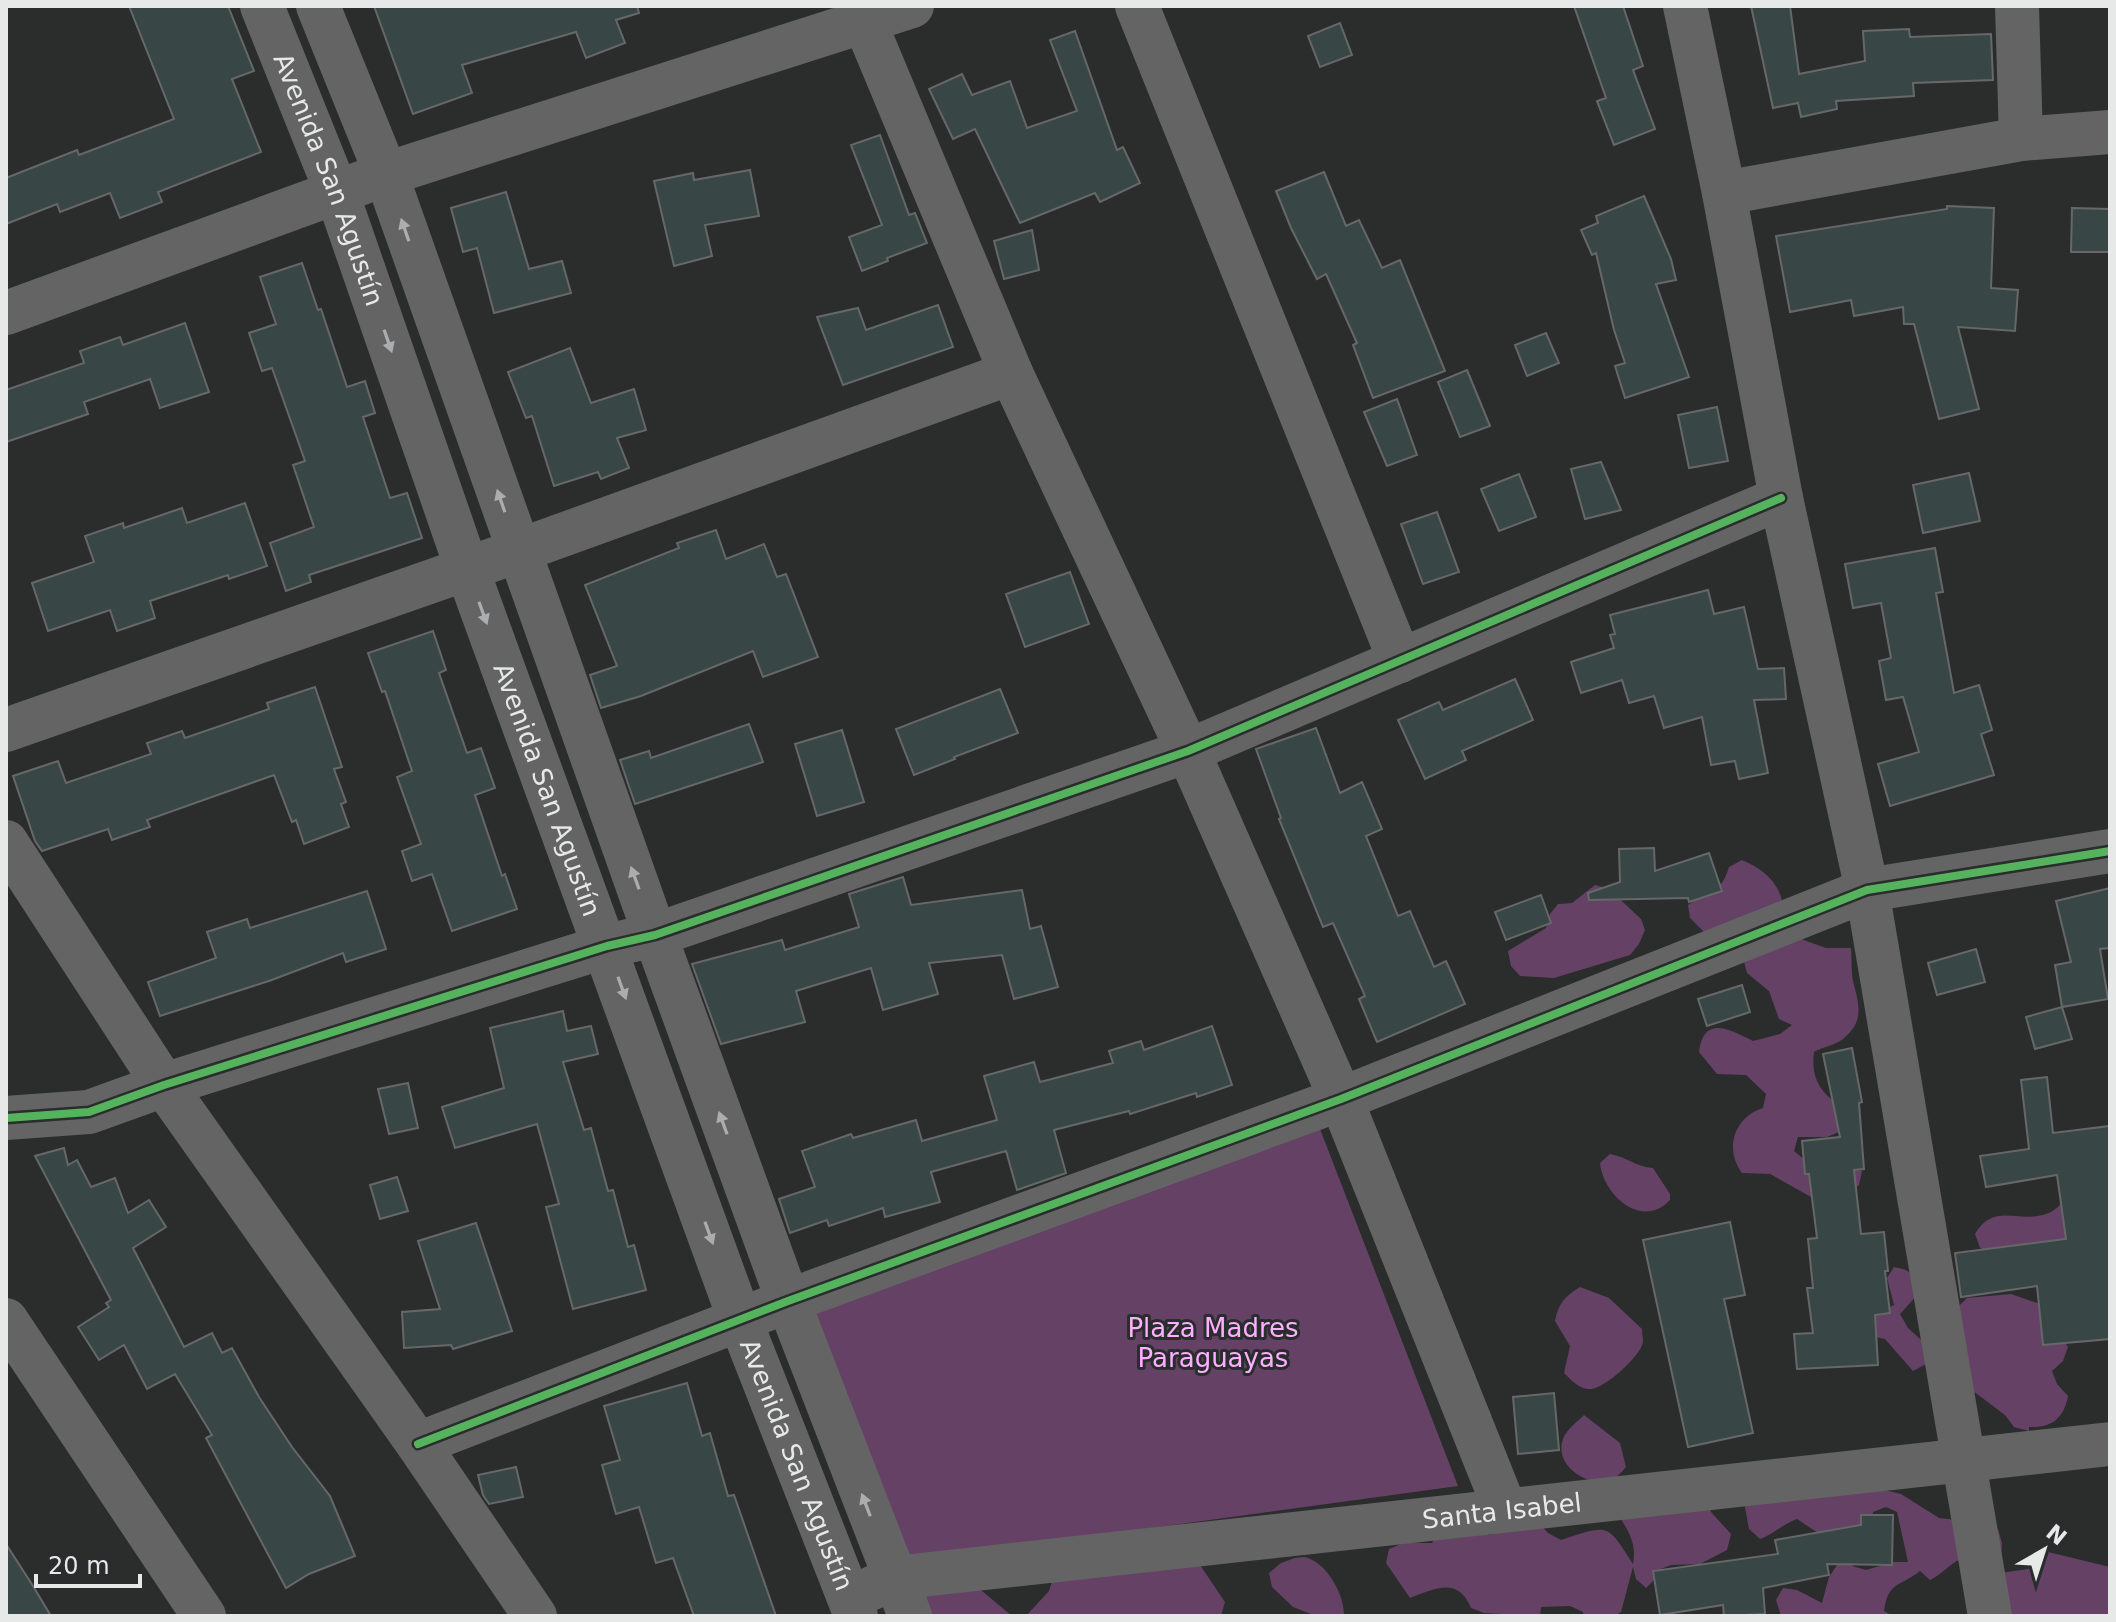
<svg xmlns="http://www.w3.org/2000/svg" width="2116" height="1622" viewBox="0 0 2116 1622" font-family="'DejaVu Sans',sans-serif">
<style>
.green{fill:#654166;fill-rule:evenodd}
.building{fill:#394646;stroke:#666868;stroke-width:2}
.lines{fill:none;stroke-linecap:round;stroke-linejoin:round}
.minor{stroke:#656465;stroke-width:44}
.cycleway-casing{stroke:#2a2d2d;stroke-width:13}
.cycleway{stroke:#56b35d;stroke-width:8}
.oneway{fill:#acadae}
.labels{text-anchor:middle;stroke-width:6;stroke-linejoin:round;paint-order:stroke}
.street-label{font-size:26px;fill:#e7e9e9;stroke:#2a2d2d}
.park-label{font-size:26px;fill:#feafff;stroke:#2a2d2d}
</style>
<rect width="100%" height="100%" fill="#2b2c2c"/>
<!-- green -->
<g class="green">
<path d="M1742 860C1762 869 1776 879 1782 900L1725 939H1711L1690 918 1688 905C1709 889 1720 896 1729 867Z"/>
<polygon points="1595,885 1609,889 1641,919 1645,930 1639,944 1630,955 1554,978 1520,976 1511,966 1508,951 1546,928 1550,914 1558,904 1572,903"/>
<path d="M1798 938 1826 948H1851C1852 959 1851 971 1853 981 1859 1005 1865 1021 1843 1039 1836 1045 1822 1047 1814 1052 1810 1084 1825 1096 1849 1112L1853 1126 1827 1137H1798L1794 1151 1805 1160 1862 1171 1859 1185 1847 1194 1820 1202 1770 1174 1742 1173C1724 1149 1734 1117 1763 1108L1766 1094 1746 1075 1717 1074 1699 1052C1704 1014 1730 1030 1753 1041L1780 1034 1792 1025 1779 1019 1769 991 1747 973 1743 958Z"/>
<polygon points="1315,1116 1458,1486 903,1562 795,1317"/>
<path d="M1610 1154C1627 1157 1636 1167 1653 1168L1670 1194V1200C1642 1230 1603 1195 1600 1163Z"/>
<path d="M2073 1191 2075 1246 2030 1271 1980 1248 1975 1234C1995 1201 2018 1225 2049 1213 2058 1209 2066 1198 2073 1191Z"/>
<path d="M1894 1267C1912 1270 1915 1275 1919 1293L1900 1314 1908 1328 1930 1348 1926 1364 1913 1371 1885 1339 1857 1333 1856 1300 1882 1311 1894 1305 1887 1278Z"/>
<path d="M1580 1287 1609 1298 1642 1329C1642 1333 1643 1338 1643 1342 1641 1356 1605 1388 1591 1389 1580 1390 1571 1380 1564 1373L1570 1346 1555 1321C1558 1304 1565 1296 1580 1287Z"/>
<path d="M2011 1294 2040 1304 2068 1347 2063 1361 2052 1371 2057 1384 2068 1396C2064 1418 2052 1428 2029 1427V1431L2014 1427 2005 1415 1973 1391 1958 1307 1967 1298Z"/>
<path d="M1584 1415 1620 1443 1626 1467C1620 1474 1615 1480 1605 1481 1583 1485 1554 1463 1563 1439 1566 1430 1577 1422 1584 1415Z"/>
<path d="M1815 1473 1901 1494 1939 1518 1983 1523 1998 1529 2002 1543 2000 1573 2028 1569 2035 1557 2048 1552 2110 1567V1616H1983L1965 1557C1951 1562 1944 1573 1930 1580L1920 1571C1900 1587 1888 1581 1884 1611L1893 1616H1781L1776 1600 1783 1588 1797 1590 1822 1603 1829 1577 1837 1565 1821 1535 1797 1519C1783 1524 1774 1534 1760 1539L1749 1529 1744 1502ZM1886 1507 1897 1512 1908 1562H1893L1866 1570 1852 1566 1868 1542 1873 1512Z"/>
<path d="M1707 1497 1711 1512 1731 1534 1727 1550 1700 1564 1671 1565 1658 1570 1656 1578 1646 1588 1636 1579 1633 1567 1621 1612 1614 1616H1584L1583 1612 1570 1606 1541 1607 1540 1616 1484 1613 1471 1608C1458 1576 1435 1589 1410 1598L1386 1563 1389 1549 1403 1543H1432L1444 1518 1468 1515 1489 1535 1503 1531 1528 1511 1548 1533 1561 1540C1609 1524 1607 1523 1633 1564 1637 1543 1628 1530 1617 1513Z"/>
<polygon points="1062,1549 1200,1565 1225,1602 1221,1616 1026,1616 1049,1591"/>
<path d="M1295 1558C1299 1558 1304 1556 1308 1558 1328 1565 1345 1596 1344 1616H1316L1293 1607 1272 1587 1269 1573 1281 1563Z"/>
<polygon points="909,1576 970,1581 1012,1616 912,1616"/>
</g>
<!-- building -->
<g class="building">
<polygon points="129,6 228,6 254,71 232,79 261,152 158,192 162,202 120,218 110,193 60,212 57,204 6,224 6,178 77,150 79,155 174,119"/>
<polygon points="374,6 637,6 639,13 616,20 625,43 586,58 576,32 462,65 472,93 413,114"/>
<polygon points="1574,6 1623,6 1643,66 1633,70 1655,129 1614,145 1597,101 1606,98"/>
<polygon points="1751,6 1790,6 1799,74 1865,61 1863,31 1909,29 1910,37 1991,34 1993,80 1913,83 1914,96 1836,101 1837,109 1801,117 1798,103 1773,108"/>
<polygon points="1340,23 1352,55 1320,67 1308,36"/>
<polygon points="1075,31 1117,150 1123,147 1140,183 1100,202 1095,193 1020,223 975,129 953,139 929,89 962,74 972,95 1010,81 1027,128 1077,111 1050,40"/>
<polygon points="880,135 909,215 915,213 927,243 887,258 888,261 862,271 849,237 882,225 851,145"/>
<polygon points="750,170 759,216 705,225 712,256 674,266 654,181 693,173 694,180"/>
<polygon points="1324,172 1346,226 1359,220 1382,268 1400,260 1445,371 1373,398 1353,345 1357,343 1326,274 1317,279 1291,228 1276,191"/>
<polygon points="506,192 529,269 562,261 571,293 494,313 477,248 463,252 451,208"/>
<polygon points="1644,196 1671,259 1676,280 1656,284 1689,377 1625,398 1615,366 1625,363 1614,330 1596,253 1592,255 1581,230 1598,223 1596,216"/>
<polygon points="1947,206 1994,208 1991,288 2018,290 2015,331 1958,327 1979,409 1939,419 1914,324 1904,324 1903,307 1854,316 1851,300 1790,312 1776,236 1947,209"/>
<polygon points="2072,208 2110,209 2110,252 2071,252"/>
<polygon points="1032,230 1039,270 1004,279 994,241"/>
<polygon points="302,263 318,310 321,309 347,387 365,381 375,413 363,417 390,498 407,493 422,538 309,575 311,582 286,591 270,543 314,527 293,465 305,461 272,368 262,371 249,333 276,324 260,277"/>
<polygon points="938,305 953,347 843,385 817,317 858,308 866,330"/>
<polygon points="185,323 209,392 160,408 150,379 84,402 88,414 6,442 6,390 84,363 80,351 120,337 123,345"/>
<polygon points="1546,333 1559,363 1527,376 1515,345"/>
<polygon points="570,348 591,403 634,389 646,430 617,438 629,468 601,479 598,472 554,486 532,416 526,418 508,372"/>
<polygon points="1467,370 1490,426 1460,437 1438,382"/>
<polygon points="1397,399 1417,455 1387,466 1364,412"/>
<polygon points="1717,407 1728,461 1689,468 1678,415"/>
<polygon points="1601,462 1621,510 1585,519 1571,469"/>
<polygon points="1969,473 1980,521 1923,533 1913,485"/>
<polygon points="1519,474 1536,517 1499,531 1481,489"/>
<polygon points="245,503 267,566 229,579 228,575 150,601 155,618 117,631 110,610 48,631 32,583 94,562 85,536 123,523 124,528 182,508 187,523"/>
<polygon points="1437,512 1459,572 1423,584 1401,524"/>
<polygon points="716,530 726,559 764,544 777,577 786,574 818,657 763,677 753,651 641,696 601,708 590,675 617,666 585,585 679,548 677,543"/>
<polygon points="1935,548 1943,592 1936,593 1954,693 1979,685 1992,730 1981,734 1994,775 1890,806 1878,764 1919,752 1903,697 1886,700 1879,661 1891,658 1881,603 1853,608 1845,564"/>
<polygon points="1070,572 1089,624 1025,647 1006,594"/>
<polygon points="1708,590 1714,614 1744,607 1758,669 1784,668 1786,699 1754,700 1768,773 1739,779 1735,761 1711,765 1702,717 1664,728 1654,696 1629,703 1622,680 1581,693 1571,662 1614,648 1610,635 1615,634 1610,615"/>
<polygon points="433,631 446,670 439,673 467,753 481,748 495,788 475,795 502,876 505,874 517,909 452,931 432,874 412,881 402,851 421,844 397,777 412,771 385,691 382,692 368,653"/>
<polygon points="1515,679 1533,720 1462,751 1466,760 1425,779 1398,720 1439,702 1443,710"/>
<polygon points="315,687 342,767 334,769 346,802 341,804 349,827 304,844 296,820 292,822 274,775 147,820 150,827 112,840 108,829 42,851 35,841 13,776 58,761 66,783 151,754 147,743 182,731 185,738 269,709 267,703"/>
<polygon points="1000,689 1018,733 954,757 955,759 914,775 896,729"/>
<polygon points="749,724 763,762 635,804 620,760 649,751 651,758"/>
<polygon points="1316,728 1340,793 1362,782 1382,829 1366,836 1398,916 1410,911 1434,967 1446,961 1465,1004 1377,1042 1359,999 1365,996 1333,923 1323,927 1279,819 1281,818 1256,749"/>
<polygon points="842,730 864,802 817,816 795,744"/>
<polygon points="1654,848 1655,871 1709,853 1722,891 1689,902 1688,898 1589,900 1588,893 1620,882 1619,849"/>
<polygon points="903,877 911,905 1022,890 1030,929 1041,926 1058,987 1014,999 1002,955 929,963 938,994 883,1010 871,968 796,991 805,1022 721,1044 692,964 782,940 785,950 859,927 849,894"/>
<polygon points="2110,888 2110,948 2100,949 2108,999 2062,1007 2055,965 2071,962 2056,901"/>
<polygon points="367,891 386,949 346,962 343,953 269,981 160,1016 148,982 216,958 207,932 247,919 250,928"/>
<polygon points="1541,895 1551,923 1506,940 1495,912"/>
<polygon points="1976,949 1985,982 1937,995 1928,963"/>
<polygon points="1742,985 1750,1012 1707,1026 1698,999"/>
<polygon points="2062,1007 2072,1039 2035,1049 2026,1017"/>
<polygon points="563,1011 567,1031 591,1026 598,1054 563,1062 584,1130 591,1128 608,1191 613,1190 628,1247 634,1245 646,1290 573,1309 546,1207 559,1204 537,1124 455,1148 442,1107 504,1088 490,1028"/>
<polygon points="1212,1026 1232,1085 1197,1097 1196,1093 1130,1114 1129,1111 1054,1130 1066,1173 1017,1190 1006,1151 931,1172 940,1202 885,1217 883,1208 829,1226 827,1220 790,1233 779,1199 815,1187 802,1151 851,1134 853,1138 916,1120 922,1141 997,1120 984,1076 1034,1062 1040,1082 1113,1063 1109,1051 1141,1041 1144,1050"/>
<polygon points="1852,1048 1862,1102 1859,1103 1864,1169 1854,1170 1861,1234 1884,1232 1888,1271 1885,1271 1890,1313 1875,1315 1878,1365 1797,1369 1794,1334 1813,1333 1807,1288 1813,1288 1808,1239 1817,1238 1809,1174 1805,1174 1802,1141 1840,1137 1823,1054"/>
<polygon points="2047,1077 2053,1133 2110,1126 2110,1339 2043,1345 2037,1286 1961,1297 1955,1253 2066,1239 2057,1175 1986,1187 1980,1156 2029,1149 2021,1080"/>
<polygon points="408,1083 418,1128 389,1134 378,1089"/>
<polygon points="64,1148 68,1165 77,1160 91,1187 115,1178 128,1213 149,1200 166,1227 133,1248 184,1347 212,1333 222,1353 232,1348 259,1397 292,1447 330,1496 355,1556 309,1574 286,1588 206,1438 212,1435 175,1374 147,1389 124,1345 99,1360 78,1327 109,1307 106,1303 111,1300 35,1156"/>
<polygon points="397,1177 408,1211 380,1219 370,1185"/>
<polygon points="1730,1222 1745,1295 1724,1299 1753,1433 1688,1447 1643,1240"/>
<polygon points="476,1223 512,1331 453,1349 451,1345 404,1348 402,1312 440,1309 418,1241"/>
<polygon points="687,1383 702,1436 710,1433 728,1496 734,1495 776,1616 694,1616 673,1558 656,1563 639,1507 616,1514 602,1465 620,1460 604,1406"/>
<polygon points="1554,1393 1559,1450 1518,1454 1513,1397"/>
<polygon points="516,1467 523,1497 489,1504 483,1495 478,1475"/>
<polygon points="1861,1515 1893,1515 1892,1565 1827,1564 1829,1575 1763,1588 1765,1614 1724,1616 1723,1605 1660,1615 1653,1571 1778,1554 1775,1540 1861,1525"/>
<polygon points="6,1544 33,1586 51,1616 6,1616"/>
</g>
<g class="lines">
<!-- minor -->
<g class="minor">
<path id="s1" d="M262 6 337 193 467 569 740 1320 856 1616"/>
<polyline points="318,6 386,174 655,935 788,1301 910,1616"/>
<polyline points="858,6 1011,373 1188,751 1341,1099 1505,1509"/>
<polyline points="1137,6 1400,661"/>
<polyline points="1685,6 1724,193 1781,498 1867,890 1990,1616"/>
<polyline points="2017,6 2021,139"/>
<polyline points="1724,193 2021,139 2110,132"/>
<polyline points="6,313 386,174 912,6"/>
<polyline points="6,730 518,551 1011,373"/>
<polyline points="6,842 164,1085 418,1444 535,1616"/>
<polyline points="6,1118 89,1112 164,1085 607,946 655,935 1188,751 1781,498"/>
<polyline points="6,1320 204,1616"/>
<polyline points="418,1444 788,1301 1341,1099 1867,890 2110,851"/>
<path id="s2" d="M870 1589 894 1578 2110 1444"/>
</g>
<!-- cycleway casing -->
<g class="cycleway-casing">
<g id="cycleway">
<polyline points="6,1118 89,1112 164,1085 607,946 655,935 1188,751 1781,498"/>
<polyline points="418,1444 788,1301 1341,1099 1867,890 2110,851"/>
</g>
</g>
<!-- cycleway -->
<use href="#cycleway" class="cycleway"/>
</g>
<!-- one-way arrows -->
<defs><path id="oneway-solid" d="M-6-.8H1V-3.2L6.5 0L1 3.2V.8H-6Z" transform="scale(2)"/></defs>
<g class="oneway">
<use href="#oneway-solid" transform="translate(405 230) rotate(-109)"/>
<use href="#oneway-solid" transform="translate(388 341) rotate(71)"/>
<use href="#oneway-solid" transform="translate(501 501) rotate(-109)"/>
<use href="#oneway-solid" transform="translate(483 613) rotate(70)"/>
<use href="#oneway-solid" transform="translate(635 878) rotate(-110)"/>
<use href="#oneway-solid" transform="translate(622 988) rotate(70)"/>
<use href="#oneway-solid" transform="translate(723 1123) rotate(-110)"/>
<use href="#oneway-solid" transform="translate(709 1233) rotate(70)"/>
<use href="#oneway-solid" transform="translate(866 1505) rotate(-111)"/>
</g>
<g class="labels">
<!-- street labels -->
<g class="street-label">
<text dy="9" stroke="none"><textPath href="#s1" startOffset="186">Avenida San Agustín</textPath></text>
<text dy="9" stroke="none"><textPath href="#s1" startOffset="834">Avenida San Agustín</textPath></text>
<text dy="9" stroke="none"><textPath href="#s1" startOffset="1554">Avenida San Agustín</textPath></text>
<text dy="9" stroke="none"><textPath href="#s2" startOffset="638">Santa Isabel</textPath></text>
</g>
<!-- park labels -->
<g class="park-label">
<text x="1213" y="1337">Plaza Madres<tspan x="1213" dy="30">Paraguayas</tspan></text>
</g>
</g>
<!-- border -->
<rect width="2116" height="1622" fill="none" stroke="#e7e9e9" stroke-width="16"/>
<!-- north arrow -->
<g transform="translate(2044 1550) rotate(39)" stroke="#2a2d2d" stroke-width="6" paint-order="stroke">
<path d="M0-6L14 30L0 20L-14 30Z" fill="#e7e9e9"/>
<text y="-12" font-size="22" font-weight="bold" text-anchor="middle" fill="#e7e9e9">N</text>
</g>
<!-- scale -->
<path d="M36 1574v12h104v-12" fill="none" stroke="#e7e9e9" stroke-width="4"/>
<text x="48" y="1574" font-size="24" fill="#e7e9e9" stroke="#2a2d2d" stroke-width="6" paint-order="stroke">20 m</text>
</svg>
